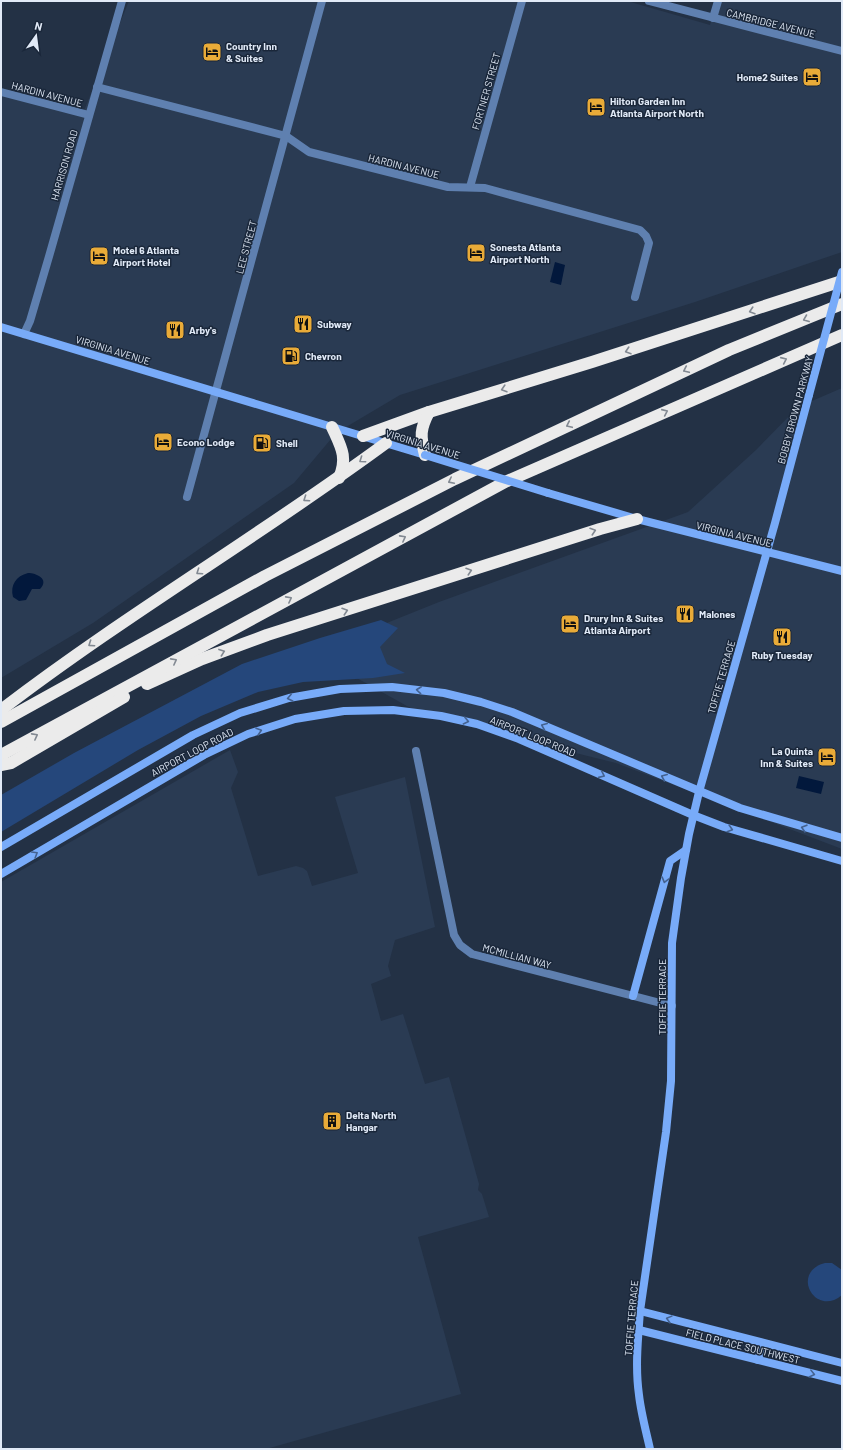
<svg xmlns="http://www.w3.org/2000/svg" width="843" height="1450" viewBox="0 0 843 1450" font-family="Barlow,sans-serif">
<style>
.built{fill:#2a3b53}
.green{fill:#25477b}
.water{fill:#02183c}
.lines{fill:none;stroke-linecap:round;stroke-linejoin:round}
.street{stroke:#5f80b0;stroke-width:8}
.secondary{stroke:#78abf9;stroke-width:8}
.highway{stroke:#ebebeb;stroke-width:12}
.secondary-bridge{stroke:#78abf9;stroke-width:8}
.oneway{stroke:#828992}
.oneway2{stroke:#446290}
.labels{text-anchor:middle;stroke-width:3;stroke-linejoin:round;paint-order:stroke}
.street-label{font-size:10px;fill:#e1eaf7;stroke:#1a273a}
.poi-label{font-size:10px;font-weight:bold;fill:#e1eaf7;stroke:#1a273a;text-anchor:start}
</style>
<rect width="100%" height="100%" fill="#233145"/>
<!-- built -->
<g class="built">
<polygon points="129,1 627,1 710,25 717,1 842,1 842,252 695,302 400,395 336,433 294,483 93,623 1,678 1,93 83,113"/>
<polygon points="842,388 842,849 616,763 423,715 312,653 439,602 688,512 756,450 798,407"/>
<polygon points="230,750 238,772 231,788 258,876 296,866 303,868 307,871 312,886 358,873 335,797 405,777 435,927 395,940 388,966 391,976 371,984 381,1021 403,1014 425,1084 449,1077 479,1184 478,1190 482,1194 489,1217 418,1237 461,1394 266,1449 1,1449 1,882"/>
</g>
<!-- green -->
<g class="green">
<polygon points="381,620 398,628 380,647 387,664 405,673 373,678 303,682 258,692 201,716 138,750 1,832 1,795 74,753 242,664 320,638"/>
<path d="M825 1263H832L842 1270V1295C815 1318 790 1272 825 1263Z"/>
</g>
<!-- water -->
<g class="water">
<polygon points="555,262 565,265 561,285 550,282"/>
<path d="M28 573C36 573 50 579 40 589H32L26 600 19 601 13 597C10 585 16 576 28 573Z"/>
<polygon points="799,776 824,782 821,794 796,788"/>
</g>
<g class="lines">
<!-- street -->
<g class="street">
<polyline points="649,1 842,51"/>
<polyline points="713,18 718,1"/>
<polyline points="97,87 286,136 309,152 448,187 485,188 640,230 646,236 649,243 635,297"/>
<polyline points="1,92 89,115"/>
<polyline points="470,187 522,1"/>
<polyline points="24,334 30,321 50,253 122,1"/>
<polyline points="187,497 322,1"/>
<polyline points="416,751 454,935 460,945 472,954 672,1006"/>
</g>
<!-- secondary -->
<g class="secondary">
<polyline points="1,327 425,455"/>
<polyline points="548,493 637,519 842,571"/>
<polyline points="1,847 193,735 240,713 289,698 340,689 392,687 444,693 481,702 512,712 740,808 842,838"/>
<polyline points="1,874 204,755 248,734 295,719 344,711 393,710 441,716 477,724 519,739 693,815 724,827 842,861"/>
<polyline points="633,996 670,861 686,850"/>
<polyline points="640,1311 842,1363"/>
<polyline points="639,1330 842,1381"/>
<polyline points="758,1360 763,1344"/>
<path d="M650 1449C646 1431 641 1413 639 1395 635 1367 638 1339 640 1311L666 1132 671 1081 672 943 681 878 689 834 699 792 775 523 809 395"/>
</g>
<!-- highway -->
<g class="highway">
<path d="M332 427C341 447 348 457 339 478"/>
<polyline points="363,436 429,412 592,362 842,281"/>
<path d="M425 455C420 436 420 429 429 412"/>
<polyline points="147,684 202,659 267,635 600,529 637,519"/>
<path d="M1 710C125 615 260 536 386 443"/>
<polyline points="1,722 265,576 455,479 729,350 842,304"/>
<polyline points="1,755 505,482 842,335"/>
<polyline points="1,765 11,763 124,697"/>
</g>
<!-- secondary-bridge -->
<g class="secondary-bridge">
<polyline points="809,395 842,272"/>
<polyline points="425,455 548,493"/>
</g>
</g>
<!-- one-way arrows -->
<defs><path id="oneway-chevron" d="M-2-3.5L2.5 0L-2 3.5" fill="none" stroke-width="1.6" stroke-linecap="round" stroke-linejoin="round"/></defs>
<g class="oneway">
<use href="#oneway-chevron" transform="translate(752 311) rotate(162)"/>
<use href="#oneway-chevron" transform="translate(806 319) rotate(158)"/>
<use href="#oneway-chevron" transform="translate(628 351) rotate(162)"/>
<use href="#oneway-chevron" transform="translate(784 360) rotate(-24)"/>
<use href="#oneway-chevron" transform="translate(686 370) rotate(155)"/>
<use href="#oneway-chevron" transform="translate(504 389) rotate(163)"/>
<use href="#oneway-chevron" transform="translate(665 412) rotate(-24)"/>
<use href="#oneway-chevron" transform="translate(569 425) rotate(155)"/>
<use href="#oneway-chevron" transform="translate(362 460) rotate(145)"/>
<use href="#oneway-chevron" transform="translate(451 481) rotate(153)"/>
<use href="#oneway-chevron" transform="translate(306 499) rotate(146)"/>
<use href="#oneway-chevron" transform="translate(593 531) rotate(-18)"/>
<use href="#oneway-chevron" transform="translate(403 538) rotate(-28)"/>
<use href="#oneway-chevron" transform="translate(469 571) rotate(-18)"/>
<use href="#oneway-chevron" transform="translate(199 572) rotate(146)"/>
<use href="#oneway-chevron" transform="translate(289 599) rotate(-28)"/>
<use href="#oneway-chevron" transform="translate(345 611) rotate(-18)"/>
<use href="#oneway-chevron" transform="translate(91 644) rotate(146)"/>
<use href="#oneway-chevron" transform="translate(222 652) rotate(-20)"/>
<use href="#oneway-chevron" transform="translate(174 661) rotate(-28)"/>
<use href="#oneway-chevron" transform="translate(35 736) rotate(-28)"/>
</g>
<g class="oneway2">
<use href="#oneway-chevron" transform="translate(419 690) rotate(-174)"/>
<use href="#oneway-chevron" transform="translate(290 698) rotate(167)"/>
<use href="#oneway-chevron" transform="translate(466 721) rotate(13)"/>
<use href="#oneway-chevron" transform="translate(544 726) rotate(-157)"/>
<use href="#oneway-chevron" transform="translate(259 731) rotate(-17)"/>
<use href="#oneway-chevron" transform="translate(602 775) rotate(24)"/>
<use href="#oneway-chevron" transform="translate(664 777) rotate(-157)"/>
<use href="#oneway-chevron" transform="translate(804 828) rotate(-164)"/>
<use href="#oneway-chevron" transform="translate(730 829) rotate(17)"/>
<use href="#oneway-chevron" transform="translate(35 854) rotate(-31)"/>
<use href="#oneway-chevron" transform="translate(665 880) rotate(105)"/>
<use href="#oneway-chevron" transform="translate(669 1319) rotate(-165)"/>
<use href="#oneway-chevron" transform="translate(812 1374) rotate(14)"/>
</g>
<!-- icons -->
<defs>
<g id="hotel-square" transform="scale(1)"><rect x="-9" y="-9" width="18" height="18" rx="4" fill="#e9ab38" stroke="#1a273a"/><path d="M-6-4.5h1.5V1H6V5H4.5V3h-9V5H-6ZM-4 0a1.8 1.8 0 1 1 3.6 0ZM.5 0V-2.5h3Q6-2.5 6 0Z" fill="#111"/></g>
<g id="restaurant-square" transform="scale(1)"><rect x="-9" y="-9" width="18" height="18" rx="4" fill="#e9ab38" stroke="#1a273a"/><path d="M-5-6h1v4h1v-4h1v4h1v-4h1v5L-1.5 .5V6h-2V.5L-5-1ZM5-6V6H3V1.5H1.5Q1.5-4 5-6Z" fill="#111"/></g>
<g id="fuel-square" transform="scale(1)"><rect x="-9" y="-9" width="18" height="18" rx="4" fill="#e9ab38" stroke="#1a273a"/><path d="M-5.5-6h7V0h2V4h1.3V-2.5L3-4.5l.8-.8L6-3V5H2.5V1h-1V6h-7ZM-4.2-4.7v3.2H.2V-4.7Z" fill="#111"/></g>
<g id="building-square" transform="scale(1)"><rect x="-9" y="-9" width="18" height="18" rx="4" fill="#e9ab38" stroke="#1a273a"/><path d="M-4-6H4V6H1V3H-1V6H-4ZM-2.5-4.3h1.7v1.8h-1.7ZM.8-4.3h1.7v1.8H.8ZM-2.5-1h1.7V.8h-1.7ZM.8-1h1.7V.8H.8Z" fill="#111"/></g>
</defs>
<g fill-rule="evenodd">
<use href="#hotel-square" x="212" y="52"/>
<use href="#hotel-square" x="812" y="77"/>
<use href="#hotel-square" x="596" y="107"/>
<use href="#hotel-square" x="476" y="253"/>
<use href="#hotel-square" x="99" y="256"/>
<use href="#restaurant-square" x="303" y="324"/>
<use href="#restaurant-square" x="175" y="330"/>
<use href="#fuel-square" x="291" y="356"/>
<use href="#hotel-square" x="163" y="442"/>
<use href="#fuel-square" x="262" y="443"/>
<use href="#restaurant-square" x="685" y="614"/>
<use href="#hotel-square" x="570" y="624"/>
<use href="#restaurant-square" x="782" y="637"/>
<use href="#hotel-square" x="827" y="757"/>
<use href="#building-square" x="332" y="1121"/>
</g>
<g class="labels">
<!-- street labels -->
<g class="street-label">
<text transform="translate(771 23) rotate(14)" y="4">CAMBRIDGE AVENUE</text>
<text transform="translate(486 91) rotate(-74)" y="4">FORTNER STREET</text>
<text transform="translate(47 94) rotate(15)" y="4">HARDIN AVENUE</text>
<text transform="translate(64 165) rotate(-74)" y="4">HARRISON ROAD</text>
<text transform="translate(404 166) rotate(14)" y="4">HARDIN AVENUE</text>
<text transform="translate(246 247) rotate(-75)" y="4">LEE STREET</text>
<text transform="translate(113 350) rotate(17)" y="4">VIRGINIA AVENUE</text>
<text transform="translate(795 410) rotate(-75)" y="4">BOBBY BROWN PARKWAY</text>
<text transform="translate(423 444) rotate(17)" y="4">VIRGINIA AVENUE</text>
<text transform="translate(734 534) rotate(14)" y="4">VIRGINIA AVENUE</text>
<text transform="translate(721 677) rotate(-74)" y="4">TOFFIE TERRACE</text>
<text transform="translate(533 736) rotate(22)" y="4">AIRPORT LOOP ROAD</text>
<text transform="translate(192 752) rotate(-28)" y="4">AIRPORT LOOP ROAD</text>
<text transform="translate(517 956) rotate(15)" y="4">MCMILLIAN WAY</text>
<text transform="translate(662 997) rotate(-90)" y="4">TOFFIE TERRACE</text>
<text transform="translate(631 1318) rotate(-85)" y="4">TOFFIE TERRACE</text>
<text transform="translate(743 1346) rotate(14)" y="4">FIELD PLACE SOUTHWEST</text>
</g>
<!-- poi labels -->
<g class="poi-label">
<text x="226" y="50">Country Inn<tspan x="226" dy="12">&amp; Suites</tspan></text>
<text x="798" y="81" text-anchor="end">Home2 Suites</text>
<text x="610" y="105">Hilton Garden Inn<tspan x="610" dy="12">Atlanta Airport North</tspan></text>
<text x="490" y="251">Sonesta Atlanta<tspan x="490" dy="12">Airport North</tspan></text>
<text x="113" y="254">Motel 6 Atlanta<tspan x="113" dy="12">Airport Hotel</tspan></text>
<text x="317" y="328">Subway</text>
<text x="189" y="334">Arby's</text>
<text x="305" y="360">Chevron</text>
<text x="177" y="446">Econo Lodge</text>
<text x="276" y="447">Shell</text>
<text x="699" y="618">Malones</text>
<text x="584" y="622">Drury Inn &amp; Suites<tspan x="584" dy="12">Atlanta Airport</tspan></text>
<text x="782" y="659" text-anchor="middle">Ruby Tuesday</text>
<text x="813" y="755" text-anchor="end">La Quinta<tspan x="813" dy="12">Inn &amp; Suites</tspan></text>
<text x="346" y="1119">Delta North<tspan x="346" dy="12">Hangar</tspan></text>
</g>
</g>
<!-- border -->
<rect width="843" height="1450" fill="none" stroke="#e1eaf7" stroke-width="4"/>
<!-- north arrow -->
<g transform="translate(36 36) rotate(14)" stroke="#1a273a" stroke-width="3" paint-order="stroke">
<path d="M0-3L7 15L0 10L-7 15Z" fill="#e1eaf7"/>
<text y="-6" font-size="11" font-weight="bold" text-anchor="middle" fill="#e1eaf7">N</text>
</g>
</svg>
